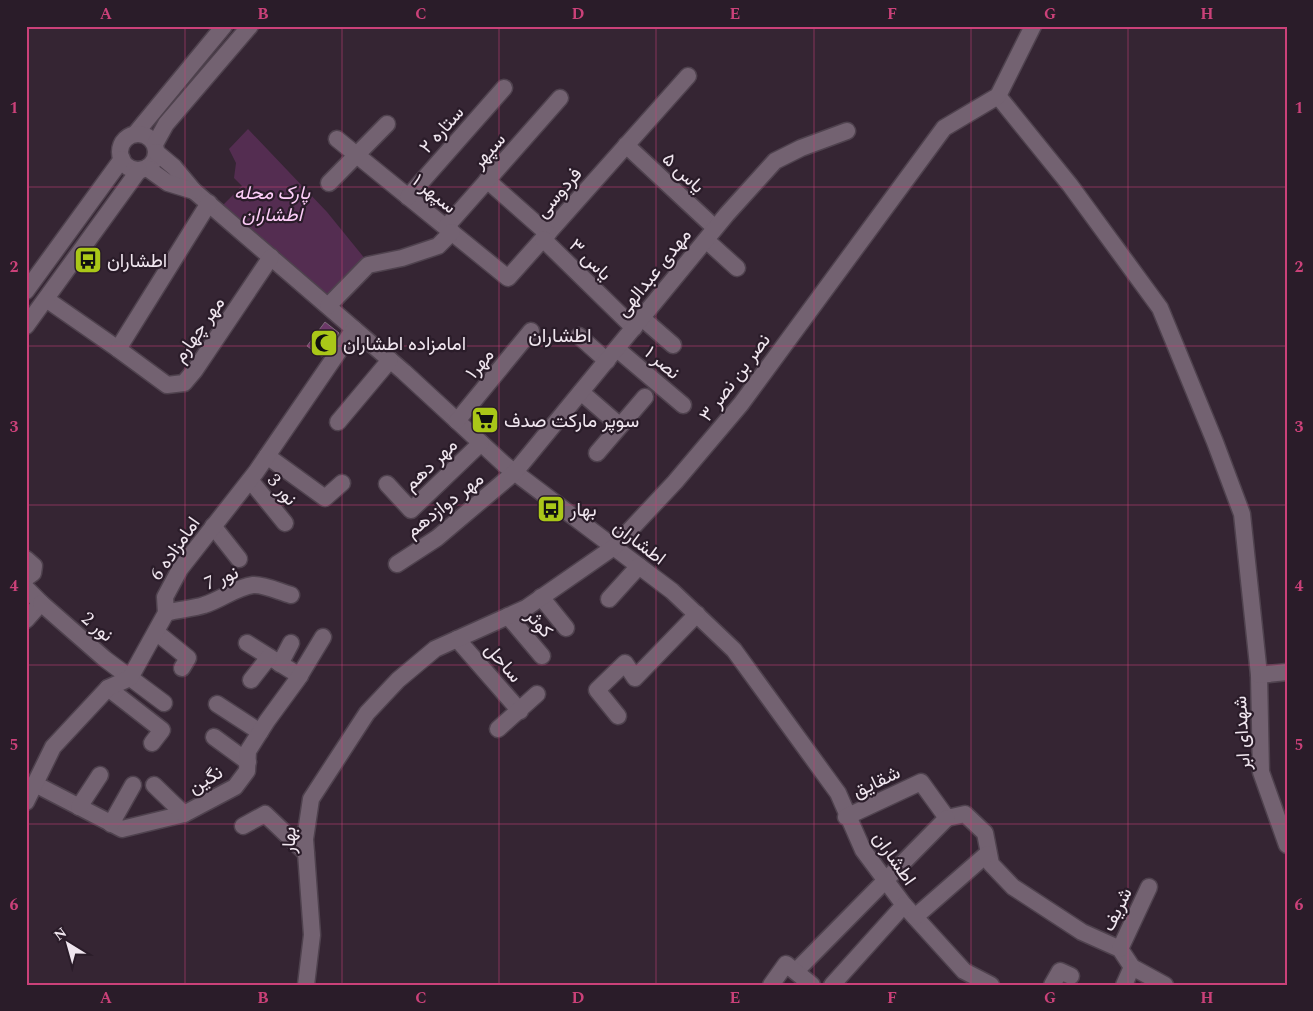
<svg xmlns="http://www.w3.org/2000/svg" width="1313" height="1011" viewBox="0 0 1313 1011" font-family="Spectral,Vazirmatn,serif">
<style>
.green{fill:#542d51}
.building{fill:#6c3868;stroke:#7e6b7b}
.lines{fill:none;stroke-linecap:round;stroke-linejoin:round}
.minor-casing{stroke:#4f424e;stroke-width:19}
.minor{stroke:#736271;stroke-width:16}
.grid{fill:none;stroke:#cb4179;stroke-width:1;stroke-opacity:0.55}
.labels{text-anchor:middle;stroke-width:4.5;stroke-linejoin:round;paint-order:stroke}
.street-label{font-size:19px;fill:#f0e6ef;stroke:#2a1c29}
.park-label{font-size:19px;font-style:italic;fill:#fecef9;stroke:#2a1c29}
.poi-label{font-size:19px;fill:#f0e6ef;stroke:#2a1c29;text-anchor:start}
.neighbourhood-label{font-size:20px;fill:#f0e6ef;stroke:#2a1c29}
.neatline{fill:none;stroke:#cb4179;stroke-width:2}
.grid-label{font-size:16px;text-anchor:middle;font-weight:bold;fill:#cb4179}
</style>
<rect width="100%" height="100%" fill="#352533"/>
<!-- green -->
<polygon class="green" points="248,129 327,212 366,260 336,293 325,294 223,205 242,186 234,178 236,163 229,149"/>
<!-- building -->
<polygon class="building" points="325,322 339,333 322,357 307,346"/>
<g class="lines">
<!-- minor casing -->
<g class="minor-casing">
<g id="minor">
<polyline points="998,96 1070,185 1160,308 1215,442 1242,514 1259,675 1261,772 1287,845"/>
<polyline points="135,134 224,26"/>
<circle cx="138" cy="152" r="18"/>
<polyline points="337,139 508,278 688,76"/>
<polyline points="155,144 166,124 250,26"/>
<polyline points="626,145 715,228"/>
<polyline points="156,152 174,167 194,191 404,372 505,465 672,591 734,650 838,793 863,850 904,905 964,971 991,985"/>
<polyline points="147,168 168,183 194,191"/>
<polyline points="487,180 548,234"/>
<polyline points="329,183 387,124"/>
<polyline points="408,197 504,88"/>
<polyline points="446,227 560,98"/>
<polyline points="543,239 634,328"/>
<polyline points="706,240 737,268"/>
<polyline points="26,291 122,159"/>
<polyline points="46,299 118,349 209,203"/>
<polyline points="328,306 368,265 402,258 438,246 452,232"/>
<polyline points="642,318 673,345"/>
<polyline points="26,326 139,170"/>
<polyline points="579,336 607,361"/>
<polyline points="118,349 167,385 184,383 195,370 271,257"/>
<polyline points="617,349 683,405"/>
<polyline points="581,392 619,425"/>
<polyline points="457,421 531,331"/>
<polyline points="338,422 390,360"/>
<polyline points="597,453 645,397"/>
<polyline points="267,456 325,498 342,483"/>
<polyline points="250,480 285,523"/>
<polyline points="387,484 411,510 481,443"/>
<polyline points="213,526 239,559"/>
<polyline points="26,559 34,566 33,573 26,578"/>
<polyline points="397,564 437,538 515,472 727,214 775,161 801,148 847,131"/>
<polyline points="26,588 41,603 26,620"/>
<polyline points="541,597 566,628"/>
<polyline points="609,599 639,566"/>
<polyline points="41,603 105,659 164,703"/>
<path d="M166 613C179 609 192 609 204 605 221 600 236 587 253 585 264 584 280 592 291 595"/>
<polyline points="508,616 542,656"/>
<polyline points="156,632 188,658 182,668"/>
<polyline points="457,639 520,711"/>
<polyline points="247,643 300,676"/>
<polyline points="280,664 291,643"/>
<polyline points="1259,675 1287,672"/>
<polyline points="251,680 269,657"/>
<polyline points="108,688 162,730 152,743"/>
<polyline points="217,704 260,732"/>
<polyline points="618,716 597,690 625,663 635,678 697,614"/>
<polyline points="498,729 537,694"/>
<polyline points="214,737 248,762"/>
<polyline points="35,784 122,829 184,814 235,787 247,771 248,751 267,721 297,680 323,637"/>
<polyline points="154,785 184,814"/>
<polyline points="26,802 53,747 108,688 130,678 166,613 165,597 180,569 256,472 354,329"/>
<polyline points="79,807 100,775"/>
<polyline points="846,817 921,782 947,818 965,814 985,833 991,864 1013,887 1082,932 1120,949 1132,967 1165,985"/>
<polyline points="111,824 133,785"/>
<polyline points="243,826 265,814 306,853"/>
<polyline points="915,917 987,854"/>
<polyline points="1120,949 1149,887"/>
<polyline points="797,970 947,818"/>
<polyline points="306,985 312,935 305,839 311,799 367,713 398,680 435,649 526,608 614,547 675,482 741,404 944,128 998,96 1033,26"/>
<polyline points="771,985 786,964 812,985"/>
<polyline points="832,985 904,905"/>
<polyline points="1052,985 1060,971 1071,976"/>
<polyline points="1124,985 1132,967"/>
</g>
</g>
<!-- minor -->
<use href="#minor" class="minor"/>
</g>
<!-- grid -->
<path class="grid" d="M185 26V985M342 26V985M499 26V985M656 26V985M814 26V985M971 26V985M1128 26V985M26 187H1287M26 346H1287M26 505H1287M26 665H1287M26 824H1287"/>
<!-- icons -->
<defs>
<g id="bus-square" transform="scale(1.4375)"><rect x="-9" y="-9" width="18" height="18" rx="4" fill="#aac718" stroke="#2a1c29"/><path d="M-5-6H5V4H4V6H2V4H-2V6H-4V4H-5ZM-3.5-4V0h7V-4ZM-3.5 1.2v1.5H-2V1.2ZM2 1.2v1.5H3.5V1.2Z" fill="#111"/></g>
<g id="mosque-square" transform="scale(1.4375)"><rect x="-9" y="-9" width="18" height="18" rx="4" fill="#aac718" stroke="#2a1c29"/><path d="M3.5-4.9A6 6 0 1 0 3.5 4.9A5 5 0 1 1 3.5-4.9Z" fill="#111"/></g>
<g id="supermarket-square" transform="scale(1.4375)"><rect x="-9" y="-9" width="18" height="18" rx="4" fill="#aac718" stroke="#2a1c29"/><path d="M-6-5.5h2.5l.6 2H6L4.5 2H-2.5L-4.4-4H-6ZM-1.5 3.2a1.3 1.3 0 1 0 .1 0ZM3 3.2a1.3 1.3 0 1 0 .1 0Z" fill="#111"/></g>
</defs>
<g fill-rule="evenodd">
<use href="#bus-square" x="88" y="260"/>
<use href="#mosque-square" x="324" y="343"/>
<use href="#supermarket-square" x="485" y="420"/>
<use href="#bus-square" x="551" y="509"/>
</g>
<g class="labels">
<!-- street labels -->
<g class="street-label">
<text transform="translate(441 129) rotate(-48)" y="7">ستاره ۲</text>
<text transform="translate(488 150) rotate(-48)" y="7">سپهر</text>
<text transform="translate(684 172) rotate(43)" y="7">یاس ۵</text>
<text transform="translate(558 192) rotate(-49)" y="7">فردوسی</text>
<text transform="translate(435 193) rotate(39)" y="7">سپهر ۱</text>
<text transform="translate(591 259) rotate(44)" y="7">یاس ۳</text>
<text transform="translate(653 272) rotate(-51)" y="7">مهدی عبدالهی</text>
<text transform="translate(198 329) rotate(-55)" y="7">مهر چهارم</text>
<text transform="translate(663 362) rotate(41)" y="7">نصر ۱</text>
<text transform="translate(479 363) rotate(-50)" y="7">مهر۱</text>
<text transform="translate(734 377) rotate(-53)" y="7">نصر بن نصر ۳</text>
<text transform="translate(430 464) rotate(-44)" y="7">مهر دهم</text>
<text transform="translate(283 489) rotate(50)" y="7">نور 3</text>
<text transform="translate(444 504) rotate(-38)" y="7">مهر دوازدهم</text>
<text transform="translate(640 542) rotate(37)" y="7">اطشاران</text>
<text transform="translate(174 548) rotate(-55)" y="7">امامزاده 6</text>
<text transform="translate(221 577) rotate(-22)" y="7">نور 7</text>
<text transform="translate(540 623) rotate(49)" y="7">کوثر</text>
<text transform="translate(98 626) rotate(41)" y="7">نور 2</text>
<text transform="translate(504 662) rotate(49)" y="7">ساحل</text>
<text transform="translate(1241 733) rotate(-93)" y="7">شهدای ابر</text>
<text transform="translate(205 779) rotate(-31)" y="7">نگین</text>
<text transform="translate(876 781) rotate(-25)" y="7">شقایق</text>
<text transform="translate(288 840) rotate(-89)" y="7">بهار</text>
<text transform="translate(895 858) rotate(55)" y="7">اطشاران</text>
<text transform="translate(1116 909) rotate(-64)" y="7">شریف</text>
</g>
<!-- park labels -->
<g class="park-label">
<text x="272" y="199">پارک محله<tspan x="272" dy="22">اطشاران</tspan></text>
</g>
<!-- poi labels -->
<g class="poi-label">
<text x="107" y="267">اطشاران</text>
<text x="343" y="350">امامزاده اطشاران</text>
<text x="504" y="427">سوپر مارکت صدف</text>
<text x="570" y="516">بهار</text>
</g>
<!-- neighbourhood labels -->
<g class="neighbourhood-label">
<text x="560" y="342">اطشاران</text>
</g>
</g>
<!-- border -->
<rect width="1313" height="1011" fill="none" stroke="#2a1c29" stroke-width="55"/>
<!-- north arrow -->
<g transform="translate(68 944) rotate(323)" stroke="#2a1c29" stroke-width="4" paint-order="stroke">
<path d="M0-4L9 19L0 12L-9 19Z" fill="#f0e6ef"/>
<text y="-8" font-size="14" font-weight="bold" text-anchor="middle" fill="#f0e6ef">N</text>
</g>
<rect x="28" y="28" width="1258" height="956" class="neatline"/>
<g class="grid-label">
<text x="106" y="19">A</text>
<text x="263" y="19">B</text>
<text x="421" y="19">C</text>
<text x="578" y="19">D</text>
<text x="735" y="19">E</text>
<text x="892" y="19">F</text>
<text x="1050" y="19">G</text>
<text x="1207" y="19">H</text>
<text x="14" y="113">1</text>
<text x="1299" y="113">1</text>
<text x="14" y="272">2</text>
<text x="1299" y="272">2</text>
<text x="14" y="432">3</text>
<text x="1299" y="432">3</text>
<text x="14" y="591">4</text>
<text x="1299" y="591">4</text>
<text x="14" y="750">5</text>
<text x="1299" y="750">5</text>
<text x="14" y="910">6</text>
<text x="1299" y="910">6</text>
<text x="106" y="1003">A</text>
<text x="263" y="1003">B</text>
<text x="421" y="1003">C</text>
<text x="578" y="1003">D</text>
<text x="735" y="1003">E</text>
<text x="892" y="1003">F</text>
<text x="1050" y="1003">G</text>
<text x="1207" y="1003">H</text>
</g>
</svg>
